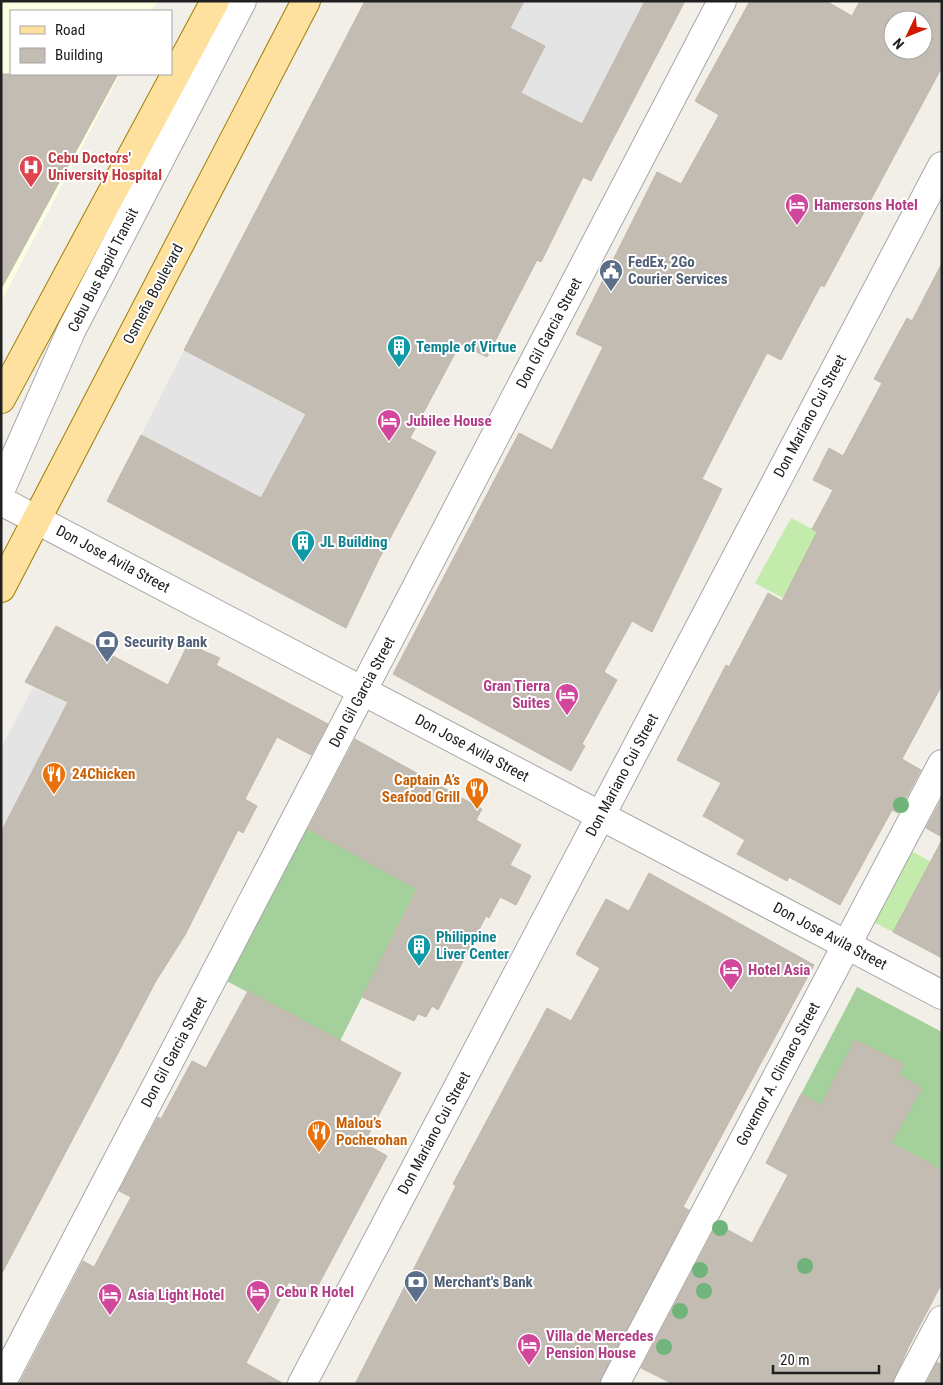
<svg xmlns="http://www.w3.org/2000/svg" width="943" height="1385" viewBox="0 0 943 1385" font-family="'Roboto Condensed',sans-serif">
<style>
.education{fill:#fbffe2}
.grass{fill:#c3ecac}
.forest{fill:#a4d19b}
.parking{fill:#e4e4e4}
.building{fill:#c2bcb3;stroke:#c3b8a9;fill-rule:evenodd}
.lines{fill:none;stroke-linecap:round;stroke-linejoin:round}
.minor-casing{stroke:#a7a7a7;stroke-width:30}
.major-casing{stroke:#9d7d00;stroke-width:30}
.minor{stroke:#fff;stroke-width:28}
.major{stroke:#fee19f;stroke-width:28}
.tree{fill:#71b47b}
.labels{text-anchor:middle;stroke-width:4;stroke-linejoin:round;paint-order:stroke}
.health-label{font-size:15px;font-weight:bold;fill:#be3a42;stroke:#fff;text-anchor:start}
.hotel-label{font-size:15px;font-weight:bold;fill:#b23c85;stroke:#fff;text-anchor:start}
.service-label{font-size:15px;font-weight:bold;fill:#4e5e75;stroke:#fff;text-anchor:start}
.street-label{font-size:15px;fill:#202020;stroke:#fff}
.culture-label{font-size:15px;font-weight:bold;fill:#0d838f;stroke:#fff;text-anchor:start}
.food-label{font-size:15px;font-weight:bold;fill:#c56008;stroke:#fff;text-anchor:start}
</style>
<rect width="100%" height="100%" fill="#f1efe7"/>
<!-- education -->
<polygon class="education" points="1,1 158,1 152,11 11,11 11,74 120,74 1,302"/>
<!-- grass -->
<g class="grass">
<polygon points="791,518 818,532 783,598 755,583"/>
<polygon points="908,849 931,862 893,932 870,920"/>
</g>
<!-- forest -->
<g class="forest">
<polygon points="301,824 417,888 340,1041 219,977"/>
<polygon points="857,987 942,1032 942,1170 801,1094"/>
</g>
<!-- parking -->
<g class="parking">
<polygon points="524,1 645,1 582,124 521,93 545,46 510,28"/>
<polygon points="184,350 306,414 261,498 141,435"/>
<polygon points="34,686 68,702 1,832 1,748"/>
</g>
<!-- building -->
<g class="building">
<polygon points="365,1 524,1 510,28 545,46 521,93 582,124 645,1 685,1 591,181 583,177 541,262 537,260 487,357 460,344 410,438 436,452 378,561 346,628 107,501 141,435 261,498 306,414 184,350"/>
<path d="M750 1H826L852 16 860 1H942V67L824 287 821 285 781 360 767 353 743 399 702 479 722 489 652 632 632 621 604 672 617 680 582 744 585 746 571 771 393 674 519 433 552 450 603 347 576 334 657 172 681 184 719 115 695 101ZM893 20H923V50H893Z"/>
<polygon points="1,74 118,74 1,289"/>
<polygon points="942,263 942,685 902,759 921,770 898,813 892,810 840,905 789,877 787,881 737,854 745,840 703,816 721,783 677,760 726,665 729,667 768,593 782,601 817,532 812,529 833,490 813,480 829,448 843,456 882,383 874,379 907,318 912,321"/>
<polygon points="56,626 168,685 188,644 220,658 216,665 328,724 311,755 277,737 245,799 257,806 243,833 238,830 185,935 156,981 1,1275 1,832 68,702 25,682"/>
<polygon points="355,739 482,809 476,820 521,845 510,865 531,876 516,905 500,897 489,918 486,916 438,1010 432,1006 426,1017 418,1014 414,1021 362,997 417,889 308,829"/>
<polygon points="942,798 942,837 926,828"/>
<polygon points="942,840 942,958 893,932"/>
<polygon points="649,873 814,965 683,1207 689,1210 600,1384 355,1384 456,1186 453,1184 547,1008 571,1021 600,968 576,954 606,899 629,911"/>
<polygon points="248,991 401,1073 364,1143 387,1156 313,1295 289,1282 246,1363 284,1384 19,1384 83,1261 94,1267 131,1197 119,1191 158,1117 161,1119 192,1061 206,1068"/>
<polygon points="855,1040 904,1064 899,1075 922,1088 891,1143 942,1170 942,1283 909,1346 892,1384 673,1384 641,1368 717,1224 752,1243 788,1175 766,1163 801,1094 821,1105"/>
<polygon points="937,1362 942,1365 942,1384 926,1384"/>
</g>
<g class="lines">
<!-- minor casing -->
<g class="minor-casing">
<g id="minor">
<polyline points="1,489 72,329 242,1"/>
<polyline points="1,501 942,995"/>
<polyline points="1,1384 722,1"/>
<polyline points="302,1384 942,166"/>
<polyline points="615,1384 942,764"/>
<polyline points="908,1384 942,1320"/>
</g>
</g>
<!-- major casing -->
<g class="major-casing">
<g id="major">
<polyline points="1,399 215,1"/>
<polyline points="1,588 306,1"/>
</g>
</g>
<!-- minor -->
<use href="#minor" class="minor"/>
<!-- major -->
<use href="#major" class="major"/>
</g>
<!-- trees -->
<g class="tree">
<circle cx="901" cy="805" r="8"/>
<circle cx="720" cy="1228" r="8"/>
<circle cx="805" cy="1266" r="8"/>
<circle cx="700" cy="1270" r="8"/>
<circle cx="704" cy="1291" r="8"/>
<circle cx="680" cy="1311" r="8"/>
<circle cx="664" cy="1347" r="8"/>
</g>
<!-- icons -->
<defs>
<g id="hospital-pin" transform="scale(1.25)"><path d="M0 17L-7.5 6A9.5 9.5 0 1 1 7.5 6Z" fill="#e0444e" stroke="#fff"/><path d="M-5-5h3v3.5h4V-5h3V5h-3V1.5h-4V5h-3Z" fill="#fff"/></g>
<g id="hotel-pin" transform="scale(1.25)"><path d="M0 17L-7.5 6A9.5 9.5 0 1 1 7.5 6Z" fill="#d1479c" stroke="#fff"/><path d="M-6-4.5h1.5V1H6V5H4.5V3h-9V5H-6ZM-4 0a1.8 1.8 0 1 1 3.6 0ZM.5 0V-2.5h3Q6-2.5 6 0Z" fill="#fff"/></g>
<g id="civic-pin" transform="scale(1.25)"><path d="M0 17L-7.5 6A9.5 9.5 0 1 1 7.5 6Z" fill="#5c6f8a" stroke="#fff"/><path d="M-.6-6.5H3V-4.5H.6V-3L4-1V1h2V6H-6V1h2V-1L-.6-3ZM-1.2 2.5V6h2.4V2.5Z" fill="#fff"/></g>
<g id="building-pin" transform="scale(1.25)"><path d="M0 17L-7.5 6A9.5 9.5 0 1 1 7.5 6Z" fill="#0f9aa8" stroke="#fff"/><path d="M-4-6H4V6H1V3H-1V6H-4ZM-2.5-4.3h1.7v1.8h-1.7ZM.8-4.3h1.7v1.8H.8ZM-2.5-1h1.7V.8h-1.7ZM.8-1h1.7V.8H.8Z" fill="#fff"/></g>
<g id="bank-pin" transform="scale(1.25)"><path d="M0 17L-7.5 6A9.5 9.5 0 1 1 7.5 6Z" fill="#5c6f8a" stroke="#fff"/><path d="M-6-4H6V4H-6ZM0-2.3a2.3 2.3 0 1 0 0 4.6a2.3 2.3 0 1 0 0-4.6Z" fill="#fff"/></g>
<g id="restaurant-pin" transform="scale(1.25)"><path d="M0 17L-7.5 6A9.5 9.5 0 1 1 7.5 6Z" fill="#e8710a" stroke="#fff"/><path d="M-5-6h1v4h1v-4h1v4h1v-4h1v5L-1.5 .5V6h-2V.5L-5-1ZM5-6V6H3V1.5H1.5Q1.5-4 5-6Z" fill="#fff"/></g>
</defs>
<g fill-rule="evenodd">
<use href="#hospital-pin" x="31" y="167"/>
<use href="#hotel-pin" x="797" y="205"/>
<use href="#civic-pin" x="611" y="271"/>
<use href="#building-pin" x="399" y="347"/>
<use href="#hotel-pin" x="389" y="421"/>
<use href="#building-pin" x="303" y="542"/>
<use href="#bank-pin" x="107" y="642"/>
<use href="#hotel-pin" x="567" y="695"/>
<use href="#restaurant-pin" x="54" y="774"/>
<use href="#restaurant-pin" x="477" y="789"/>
<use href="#building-pin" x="419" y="946"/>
<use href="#hotel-pin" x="731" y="970"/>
<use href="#restaurant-pin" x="319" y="1132"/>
<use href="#bank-pin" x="416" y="1282"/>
<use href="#hotel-pin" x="258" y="1292"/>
<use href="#hotel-pin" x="110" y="1295"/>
<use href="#hotel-pin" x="529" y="1345"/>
</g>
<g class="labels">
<!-- health labels -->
<g class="health-label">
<text x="48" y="163">Cebu Doctors'<tspan x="48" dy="17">University Hospital</tspan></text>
</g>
<!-- hotel labels -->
<g class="hotel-label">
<text x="814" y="210">Hamersons Hotel</text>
<text x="406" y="426">Jubilee House</text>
<text x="550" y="691" text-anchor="end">Gran Tierra<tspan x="550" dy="17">Suites</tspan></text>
<text x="748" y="975">Hotel Asia</text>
<text x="276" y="1297">Cebu R Hotel</text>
<text x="128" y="1300">Asia Light Hotel</text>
<text x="546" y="1341">Villa de Mercedes<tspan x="546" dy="17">Pension House</tspan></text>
</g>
<!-- service labels -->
<g class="service-label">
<text x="628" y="267">FedEx, 2Go<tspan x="628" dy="17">Courier Services</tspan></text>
<text x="124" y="647">Security Bank</text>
<text x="434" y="1287">Merchant's Bank</text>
</g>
<!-- street labels -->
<g class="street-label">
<text transform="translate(103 270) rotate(-63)" y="5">Cebu Bus Rapid Transit</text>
<text transform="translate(153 294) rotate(-62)" y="5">Osmeña Boulevard</text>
<text transform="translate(549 333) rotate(-62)" y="5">Don Gil Garcia Street</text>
<text transform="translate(810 416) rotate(-62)" y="5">Don Mariano Cui Street</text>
<text transform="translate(113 559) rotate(28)" y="5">Don Jose Avila Street</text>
<text transform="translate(362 692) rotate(-62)" y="5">Don Gil Garcia Street</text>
<text transform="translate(472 748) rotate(28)" y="5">Don Jose Avila Street</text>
<text transform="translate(622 775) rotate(-62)" y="5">Don Mariano Cui Street</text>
<text transform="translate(830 936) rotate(28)" y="5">Don Jose Avila Street</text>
<text transform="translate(174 1052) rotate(-62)" y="5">Don Gil Garcia Street</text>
<text transform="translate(778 1074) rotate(-62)" y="5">Governor A. Climaco Street</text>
<text transform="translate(434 1133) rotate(-62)" y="5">Don Mariano Cui Street</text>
</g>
<!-- culture labels -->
<g class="culture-label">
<text x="416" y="352">Temple of Virtue</text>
<text x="320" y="547">JL Building</text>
<text x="436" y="942">Philippine<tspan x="436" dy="17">Liver Center</tspan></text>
</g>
<!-- food labels -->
<g class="food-label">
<text x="72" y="779">24Chicken</text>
<text x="460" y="785" text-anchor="end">Captain A’s<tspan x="460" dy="17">Seafood Grill</tspan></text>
<text x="336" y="1128">Malou’s<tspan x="336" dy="17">Pocherohan</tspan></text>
</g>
</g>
<!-- border -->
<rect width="943" height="1385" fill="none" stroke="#202020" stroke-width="5"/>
<!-- legend -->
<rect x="10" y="10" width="162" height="65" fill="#ffffff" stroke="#a6a6a6"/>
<rect x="20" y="26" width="25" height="8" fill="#fee19f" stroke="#a6a6a6"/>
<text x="55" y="35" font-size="15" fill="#202020">Road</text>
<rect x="20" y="48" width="25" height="15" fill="#c2bcb3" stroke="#a6a6a6"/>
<text x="55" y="60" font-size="15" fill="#202020">Building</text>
<!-- north arrow -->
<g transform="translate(908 35) rotate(227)"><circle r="24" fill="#ffffff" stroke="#a6a6a6"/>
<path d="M0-4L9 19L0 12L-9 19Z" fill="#d11b00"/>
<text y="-8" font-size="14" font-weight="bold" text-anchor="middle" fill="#202020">N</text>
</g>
<!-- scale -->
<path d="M773 1365v8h106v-8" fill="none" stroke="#202020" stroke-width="2.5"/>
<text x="780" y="1365" font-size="15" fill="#202020" stroke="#ffffff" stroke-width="4" paint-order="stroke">20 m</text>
</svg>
